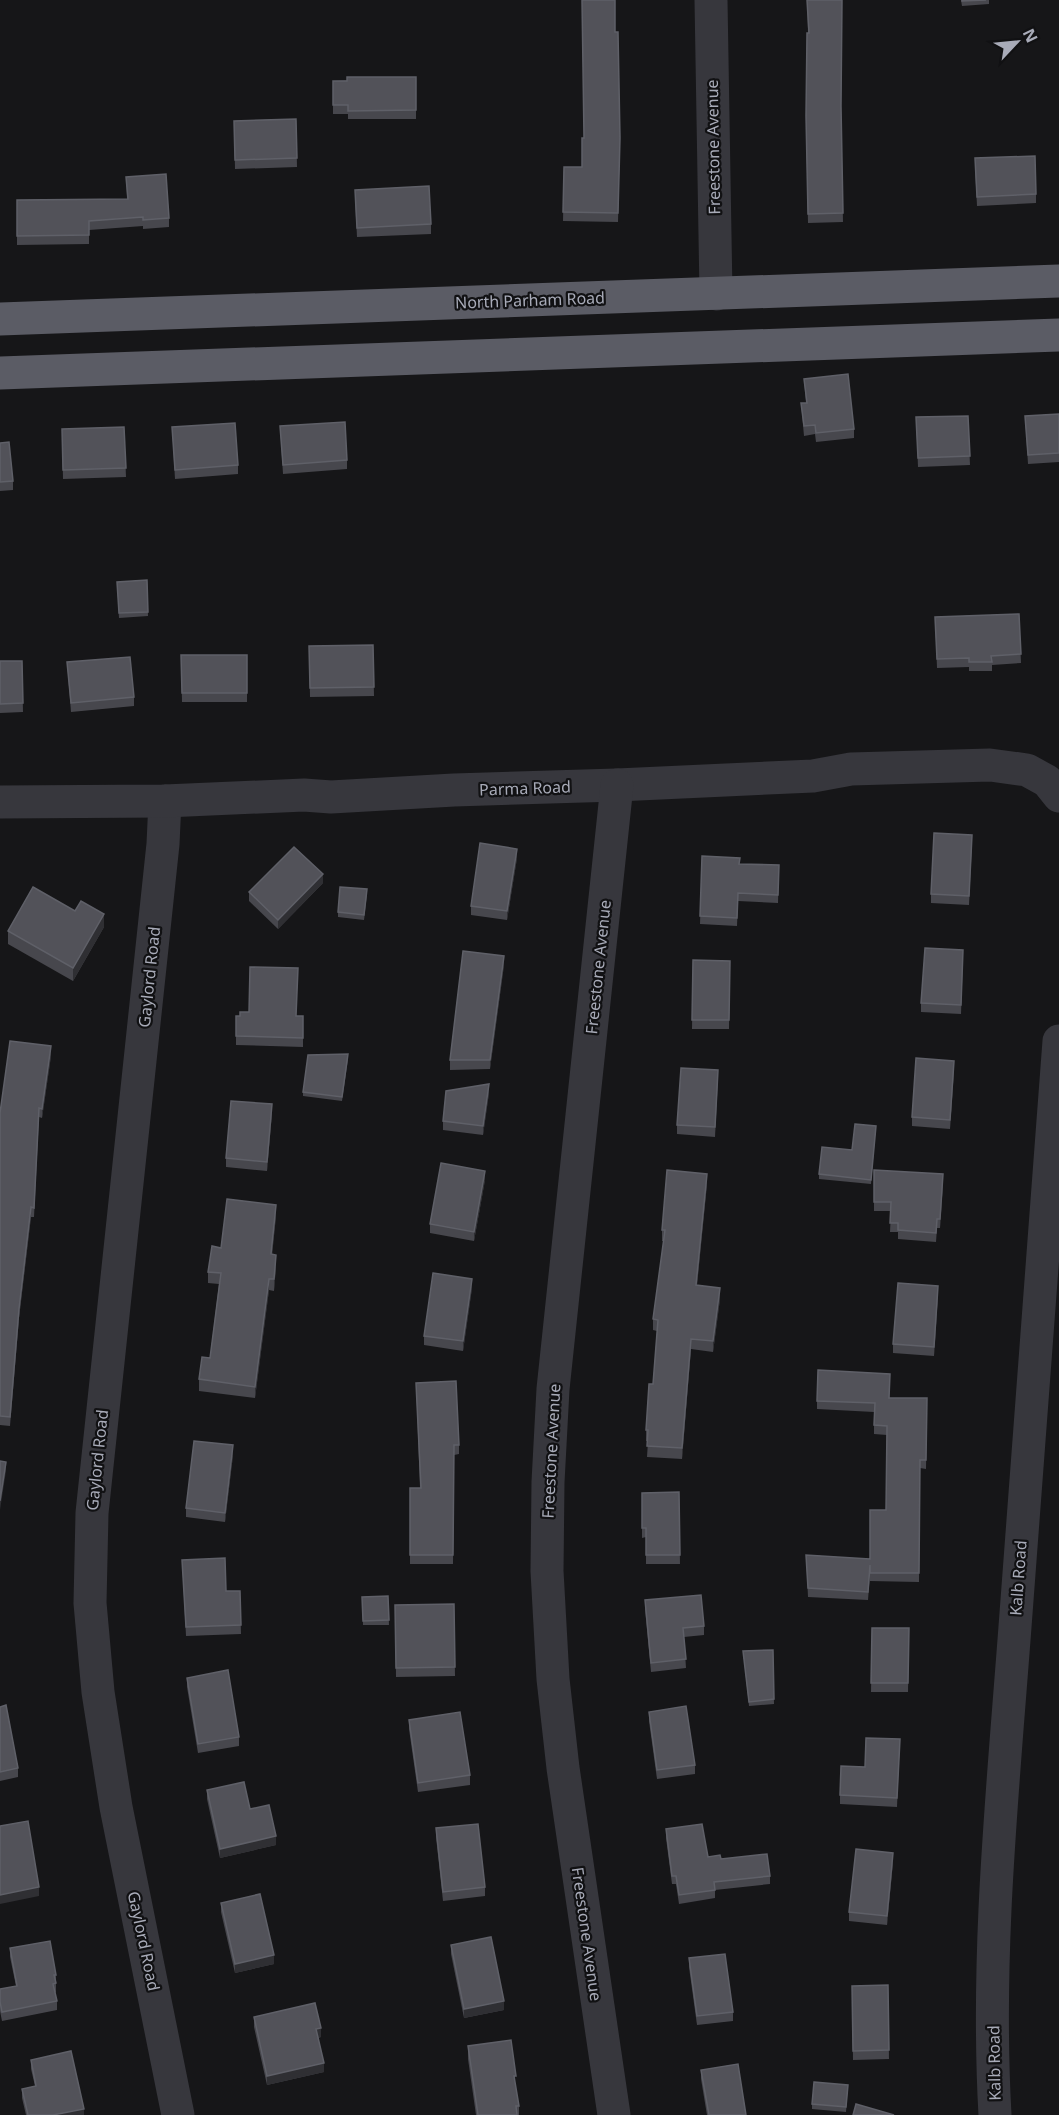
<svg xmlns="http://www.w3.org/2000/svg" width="1059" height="2115" viewBox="0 0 1059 2115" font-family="'Noto Sans',sans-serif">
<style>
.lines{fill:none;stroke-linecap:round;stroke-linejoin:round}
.minor{stroke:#37373d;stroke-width:33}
.trunk{stroke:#5b5c65;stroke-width:33}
.wall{fill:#47474d}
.shaded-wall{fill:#2f2f33}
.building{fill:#525259;stroke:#5f6068;stroke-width:1.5}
.labels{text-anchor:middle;stroke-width:4.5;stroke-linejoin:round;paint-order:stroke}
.street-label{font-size:16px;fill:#a8abb8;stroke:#111113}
</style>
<rect width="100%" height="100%" fill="#161618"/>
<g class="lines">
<!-- minor -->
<g class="minor">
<polyline points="711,0 716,294"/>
<polyline points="165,801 163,844 92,1513 90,1603 98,1692 116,1807 178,2115"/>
<polyline points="0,802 165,801 304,795 331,797 454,790 617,785 813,776 851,769 990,765 1027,770 1047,781 1059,796"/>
<polyline points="614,2115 563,1768 553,1679 547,1571 548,1482 553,1389 617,785"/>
<path d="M995 2115C986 1956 1002 1798 1014 1640 1029 1440 1044 1241 1059 1041"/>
</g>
<!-- trunk -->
<g class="trunk">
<polyline points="0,319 1059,281"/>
<polyline points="0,373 1059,335"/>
</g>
</g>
<!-- wall -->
<g class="wall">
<polygon points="807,0 842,0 841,110 843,222 808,223 806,125 808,33"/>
<polygon points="961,0 989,0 989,4 962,6"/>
<polygon points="615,32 620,138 618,222 563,221 564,167 582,167 584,138"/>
<polygon points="416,77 416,119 348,119 348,114 333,114 333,81"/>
<polygon points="296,119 297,167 235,169 234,121"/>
<polygon points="975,167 1036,194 1036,203 977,206"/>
<polygon points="126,177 169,218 169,227 143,229 143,226 89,230 89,244 17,245 17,200 127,199"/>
<polygon points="355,199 431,224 431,234 357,237"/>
<polygon points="804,379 854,429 854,438 816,442 815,434 804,436 801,403 806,403"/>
<polygon points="1059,414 1059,462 1028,464 1025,416"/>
<polygon points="968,416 970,465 918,467 916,417"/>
<polygon points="280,426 347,460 347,469 283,474"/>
<polygon points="124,427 126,477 63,479 62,429"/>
<polygon points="172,427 238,465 238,474 175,479"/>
<polygon points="0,443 13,481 13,490 0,491"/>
<polygon points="147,580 148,616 119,618 117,582"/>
<polygon points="1019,614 1021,663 992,665 992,671 969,671 969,667 937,668 935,617"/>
<polygon points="373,645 374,696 310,697 309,646"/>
<polygon points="181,655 247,655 247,702 182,702"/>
<polygon points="0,661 22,661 23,712 0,713"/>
<polygon points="67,662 134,697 134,706 71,712"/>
<polygon points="972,844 969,905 931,903 931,894"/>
<polygon points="702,856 739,864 779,865 778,903 738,901 737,926 700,924"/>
<polygon points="517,858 507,920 471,915 471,906"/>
<polygon points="323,883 278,929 249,901 249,892"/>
<polygon points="367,894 364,920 338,917 338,912"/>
<polygon points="104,927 73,981 8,944 8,931"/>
<polygon points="963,959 961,1014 921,1012 921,1003"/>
<polygon points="693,960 730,961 729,1029 692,1029"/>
<polygon points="504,965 490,1069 450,1070 450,1060"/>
<polygon points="236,1016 303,1016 303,1047 236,1045"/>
<polygon points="51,1056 42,1118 39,1117 34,1217 31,1217 19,1318 10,1426 0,1425 0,1113"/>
<polygon points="348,1059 342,1101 303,1096 303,1092"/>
<polygon points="954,1070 950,1129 912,1126 912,1117"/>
<polygon points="718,1079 715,1137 677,1134 677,1125"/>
<polygon points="489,1093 483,1135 443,1130 443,1121"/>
<polygon points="272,1113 267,1171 226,1167 226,1158"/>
<polygon points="876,1126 871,1184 819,1179 819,1174 852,1150"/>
<polygon points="874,1170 943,1183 940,1228 937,1228 936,1242 898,1239 898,1232 890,1232 891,1211 874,1211"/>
<polygon points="485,1180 474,1241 430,1233 430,1224"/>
<polygon points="707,1184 697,1285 720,1299 713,1352 691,1349 682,1459 647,1457 648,1441 646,1441 646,1430 653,1384 657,1331 653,1330 653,1319 664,1241 662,1241 662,1230"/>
<polygon points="276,1216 272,1255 276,1266 274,1291 269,1290 255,1398 199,1391 199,1379 210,1358 219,1284 208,1283 208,1272 221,1248"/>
<polygon points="472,1288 463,1351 424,1345 424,1336"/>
<polygon points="938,1295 934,1356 893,1353 893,1344"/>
<polygon points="416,1383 459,1445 459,1454 454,1455 453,1564 410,1564 410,1488 420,1488"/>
<polygon points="889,1398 927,1398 926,1469 920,1468 919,1582 870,1581 870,1574 868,1600 808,1597 806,1555 870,1559 886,1510 887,1435 874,1434 874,1412 817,1409 817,1401"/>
<polygon points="233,1455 225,1522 186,1517 186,1508"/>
<polygon points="679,1492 680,1564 646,1564 646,1537 642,1538 642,1493"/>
<polygon points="182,1560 226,1591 240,1591 241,1634 186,1636"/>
<polygon points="388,1596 389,1625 363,1625 362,1597"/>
<polygon points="645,1600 704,1626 704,1635 684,1637 686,1668 651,1672 645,1609"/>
<polygon points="454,1604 455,1676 396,1677 395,1605"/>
<polygon points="872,1628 909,1628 908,1692 871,1692"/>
<polygon points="773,1650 774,1704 749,1706 743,1651"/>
<polygon points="187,1678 239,1737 239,1746 198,1753 187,1687"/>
<polygon points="0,1707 18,1768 18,1777 0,1781"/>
<polygon points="649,1712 695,1765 695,1774 657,1779 649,1721"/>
<polygon points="409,1720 470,1775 470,1785 418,1792 409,1729"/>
<polygon points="900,1739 897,1807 840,1804 840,1795"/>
<polygon points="207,1790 250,1809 276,1845 220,1858 207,1799"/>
<polygon points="436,1828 485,1887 485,1896 443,1901 436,1837"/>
<polygon points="666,1829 708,1857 721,1859 770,1876 770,1884 715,1890 715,1898 679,1904 676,1884 672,1884 666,1838"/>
<polygon points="893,1862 887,1925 849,1921 849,1912"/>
<polygon points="221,1903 274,1964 235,1973 221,1912"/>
<polygon points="451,1945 504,2010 464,2018 451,1954"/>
<polygon points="10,1948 56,1975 56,1992 55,1993 57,2001 57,2010 2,2021 0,2011 0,1989 16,1986 10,1957"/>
<polygon points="689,1958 733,2012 733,2021 697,2025 689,1967"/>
<polygon points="888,1985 889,2059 853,2060 852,1986"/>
<polygon points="254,2017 321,2037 318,2038 324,2072 267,2085 254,2027"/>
<polygon points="468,2046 516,2089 519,2106 519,2115 476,2115 468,2059"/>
<polygon points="31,2060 84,2115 26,2115 22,2098 22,2089 35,2086 31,2069"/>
<polygon points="701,2070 746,2115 707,2115 701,2079"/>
<polygon points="848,2085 846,2112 812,2109 812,2104"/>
</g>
<!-- shaded-wall -->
<g class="shaded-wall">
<polygon points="517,849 517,858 507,920 507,911"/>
<polygon points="323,874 323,883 278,929 278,920"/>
<polygon points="104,914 104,927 73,981 73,968"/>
<polygon points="504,956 504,965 490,1069 490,1060"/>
<polygon points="51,1046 51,1056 42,1118 42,1109"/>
<polygon points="954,1061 954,1070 950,1129 950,1120"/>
<polygon points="489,1084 489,1093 483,1135 483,1126"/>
<polygon points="272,1104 272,1113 267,1171 267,1162"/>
<polygon points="485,1171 485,1180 474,1241 474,1232"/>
<polygon points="707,1174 707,1184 696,1296 696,1285"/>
<polygon points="943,1174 943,1183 940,1228 940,1219"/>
<polygon points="276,1205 276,1216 271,1266 271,1254"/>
<polygon points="31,1207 31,1217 19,1318 10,1426 19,1309"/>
<polygon points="276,1255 276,1266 274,1291 274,1279"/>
<polygon points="269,1279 269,1290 255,1398 255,1387"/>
<polygon points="472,1279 472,1288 463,1351 463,1341"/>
<polygon points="938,1286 938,1295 934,1356 934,1347"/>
<polygon points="720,1288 720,1299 713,1352 713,1341"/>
<polygon points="691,1339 691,1349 682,1459 682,1448"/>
<polygon points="233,1445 233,1455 225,1522 225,1513"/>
<polygon points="6,1462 6,1471 0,1510 0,1501"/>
<polygon points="276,1836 276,1845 220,1858 220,1849"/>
<polygon points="893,1853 893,1862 887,1925 887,1916"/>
<polygon points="39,1887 39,1896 0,1904 0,1895"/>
<polygon points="274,1955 274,1964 235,1973 235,1964"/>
<polygon points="504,2001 504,2010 464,2018 464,2009"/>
<polygon points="321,2028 321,2037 316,2038 316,2029"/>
<polygon points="324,2063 324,2072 267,2085 267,2076"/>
<polygon points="84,2109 84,2115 53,2115"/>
</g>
<!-- building -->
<g class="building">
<polygon points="582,0 615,0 615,32 618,32 620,138 618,213 563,212 564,167 582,167 582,138 584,138"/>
<polygon points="807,0 842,0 841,106 843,213 808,214 806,116 807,33 809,33"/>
<polygon points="962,0 986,0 962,1"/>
<polygon points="347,77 416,77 416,110 348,111 348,105 333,105 333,81 347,81"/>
<polygon points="296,119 297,158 235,160 234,121"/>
<polygon points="1035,156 1036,194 977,197 975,158"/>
<polygon points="166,174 169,218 143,220 143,217 89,221 89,235 17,236 17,200 128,199 126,177"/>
<polygon points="429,186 431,224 357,228 355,190"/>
<polygon points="848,374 854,429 816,433 815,425 804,426 801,403 807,403 804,379"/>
<polygon points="1059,414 1059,453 1028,455 1025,416"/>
<polygon points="968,416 970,456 918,458 916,417"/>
<polygon points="345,422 347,460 283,465 280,426"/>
<polygon points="235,423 238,465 175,470 172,427"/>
<polygon points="124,427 126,468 63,470 62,429"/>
<polygon points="9,442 13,481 0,482 0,443"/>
<polygon points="147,580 148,612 119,613 117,582"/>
<polygon points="1019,614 1021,654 991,656 992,662 969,662 969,658 937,659 935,617"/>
<polygon points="373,645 374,687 310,688 309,646"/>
<polygon points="181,655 247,655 247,693 182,693"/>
<polygon points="130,657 134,697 71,703 67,662"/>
<polygon points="0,661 22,661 23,703 0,704"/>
<polygon points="934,833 972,835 969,896 931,894"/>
<polygon points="480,843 517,849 507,911 471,906"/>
<polygon points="294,847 323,874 278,920 249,892"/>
<polygon points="702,856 740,858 739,864 779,865 778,895 738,893 737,918 700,916"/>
<polygon points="33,887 75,911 81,901 104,914 73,968 8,931"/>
<polygon points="340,887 367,889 364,915 338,912"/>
<polygon points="925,948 963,950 961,1005 921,1003"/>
<polygon points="463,951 504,956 490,1060 450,1060"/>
<polygon points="693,960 730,961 729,1020 692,1020"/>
<polygon points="250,967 298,968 296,1016 303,1016 303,1038 236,1036 236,1016 240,1016 240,1012 249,1012"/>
<polygon points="10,1041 51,1046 42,1109 39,1108 34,1208 31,1207 19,1309 10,1417 0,1416 0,1113"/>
<polygon points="348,1054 342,1097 303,1092 308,1055"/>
<polygon points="916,1058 954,1061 950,1120 912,1117"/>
<polygon points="681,1068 718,1070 715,1127 677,1125"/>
<polygon points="489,1084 483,1126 443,1121 446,1091"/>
<polygon points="231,1101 272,1104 267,1162 226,1158"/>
<polygon points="855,1124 876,1126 871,1180 819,1174 822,1147 852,1150"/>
<polygon points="441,1163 485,1171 474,1232 430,1224"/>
<polygon points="667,1170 707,1174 696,1285 720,1288 713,1341 691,1339 682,1448 647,1446 648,1430 646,1430 649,1384 653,1384 658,1320 653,1319 665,1230 662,1230"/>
<polygon points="874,1170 943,1174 940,1219 937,1219 936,1233 898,1230 898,1223 890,1223 891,1202 874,1202"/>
<polygon points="227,1199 276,1205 271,1254 276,1255 274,1279 269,1279 255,1387 199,1379 202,1357 210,1358 221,1273 208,1272 212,1246 221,1248"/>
<polygon points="433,1273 472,1279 463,1341 424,1336"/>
<polygon points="898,1283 938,1286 934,1347 893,1344"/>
<polygon points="818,1370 890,1374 889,1398 927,1398 926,1460 920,1460 919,1573 870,1573 870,1565 868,1592 808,1588 806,1555 870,1559 870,1510 886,1510 887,1426 874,1425 875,1403 817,1401"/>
<polygon points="456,1381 459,1445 454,1445 453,1555 410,1555 410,1488 421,1488 416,1383"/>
<polygon points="194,1441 233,1445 225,1513 186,1508"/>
<polygon points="0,1461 6,1462 0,1501"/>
<polygon points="679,1492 680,1555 646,1555 646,1528 642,1528 642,1493"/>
<polygon points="225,1558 226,1591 240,1591 241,1625 186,1627 182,1560"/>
<polygon points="701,1595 704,1626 683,1628 686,1659 651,1663 645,1600"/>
<polygon points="388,1596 389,1620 363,1621 362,1597"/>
<polygon points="454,1604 455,1667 396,1668 395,1605"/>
<polygon points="872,1628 909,1628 908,1683 871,1683"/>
<polygon points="773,1650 774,1699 749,1702 743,1651"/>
<polygon points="228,1670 239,1737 198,1744 187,1678"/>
<polygon points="6,1705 18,1768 0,1772 0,1707"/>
<polygon points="686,1706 695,1765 657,1770 649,1712"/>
<polygon points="460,1712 470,1775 418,1783 409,1720"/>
<polygon points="866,1738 900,1739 897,1798 840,1795 841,1766 865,1767"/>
<polygon points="244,1782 250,1809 269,1805 276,1836 220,1849 207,1790"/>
<polygon points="28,1821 39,1887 0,1895 0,1826"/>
<polygon points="478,1824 485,1887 443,1892 436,1828"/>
<polygon points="702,1824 708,1857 720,1855 721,1859 767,1854 770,1876 714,1882 715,1890 679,1895 676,1876 672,1876 666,1829"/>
<polygon points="856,1849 893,1853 887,1916 849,1912"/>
<polygon points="260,1894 274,1955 235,1964 221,1903"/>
<polygon points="491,1937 504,2001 464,2009 451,1945"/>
<polygon points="50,1941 56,1975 54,1975 56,1983 53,1984 57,2001 2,2012 0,2002 0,1989 17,1986 10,1948"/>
<polygon points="725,1954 733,2012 697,2016 689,1958"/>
<polygon points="888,1985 889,2050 853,2051 852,1986"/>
<polygon points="315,2003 321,2028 316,2029 324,2063 267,2076 254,2017"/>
<polygon points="511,2040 516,2076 514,2076 519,2106 516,2106 517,2115 478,2115 468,2046"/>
<polygon points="71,2051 84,2109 53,2115 28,2115 22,2089 36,2086 31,2060"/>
<polygon points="738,2064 746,2115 709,2115 701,2070"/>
<polygon points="814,2082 848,2085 846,2107 812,2104"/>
<polygon points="856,2104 894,2115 853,2115"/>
</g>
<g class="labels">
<!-- street labels -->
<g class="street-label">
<text transform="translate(713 147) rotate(-91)" y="6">Freestone Avenue</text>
<text transform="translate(530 300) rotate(-2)" y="6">North Parham Road</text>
<text transform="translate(525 788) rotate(-2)" y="6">Parma Road</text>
<text transform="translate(598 967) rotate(-84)" y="6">Freestone Avenue</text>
<text transform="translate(149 977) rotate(-84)" y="6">Gaylord Road</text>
<text transform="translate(551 1451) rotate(-87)" y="6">Freestone Avenue</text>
<text transform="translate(97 1460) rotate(-84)" y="6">Gaylord Road</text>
<text transform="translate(1018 1578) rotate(-86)" y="6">Kalb Road</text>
<text transform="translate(587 1934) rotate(82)" y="6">Freestone Avenue</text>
<text transform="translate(144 1941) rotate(78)" y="6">Gaylord Road</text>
<text transform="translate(994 2063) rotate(-91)" y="6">Kalb Road</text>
</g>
</g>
<!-- north arrow -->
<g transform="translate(1017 42) rotate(64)" stroke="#111113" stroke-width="4.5" paint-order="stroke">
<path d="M0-4.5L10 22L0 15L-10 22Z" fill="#a8abb8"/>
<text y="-9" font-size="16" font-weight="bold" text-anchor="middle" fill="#a8abb8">N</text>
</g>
</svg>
